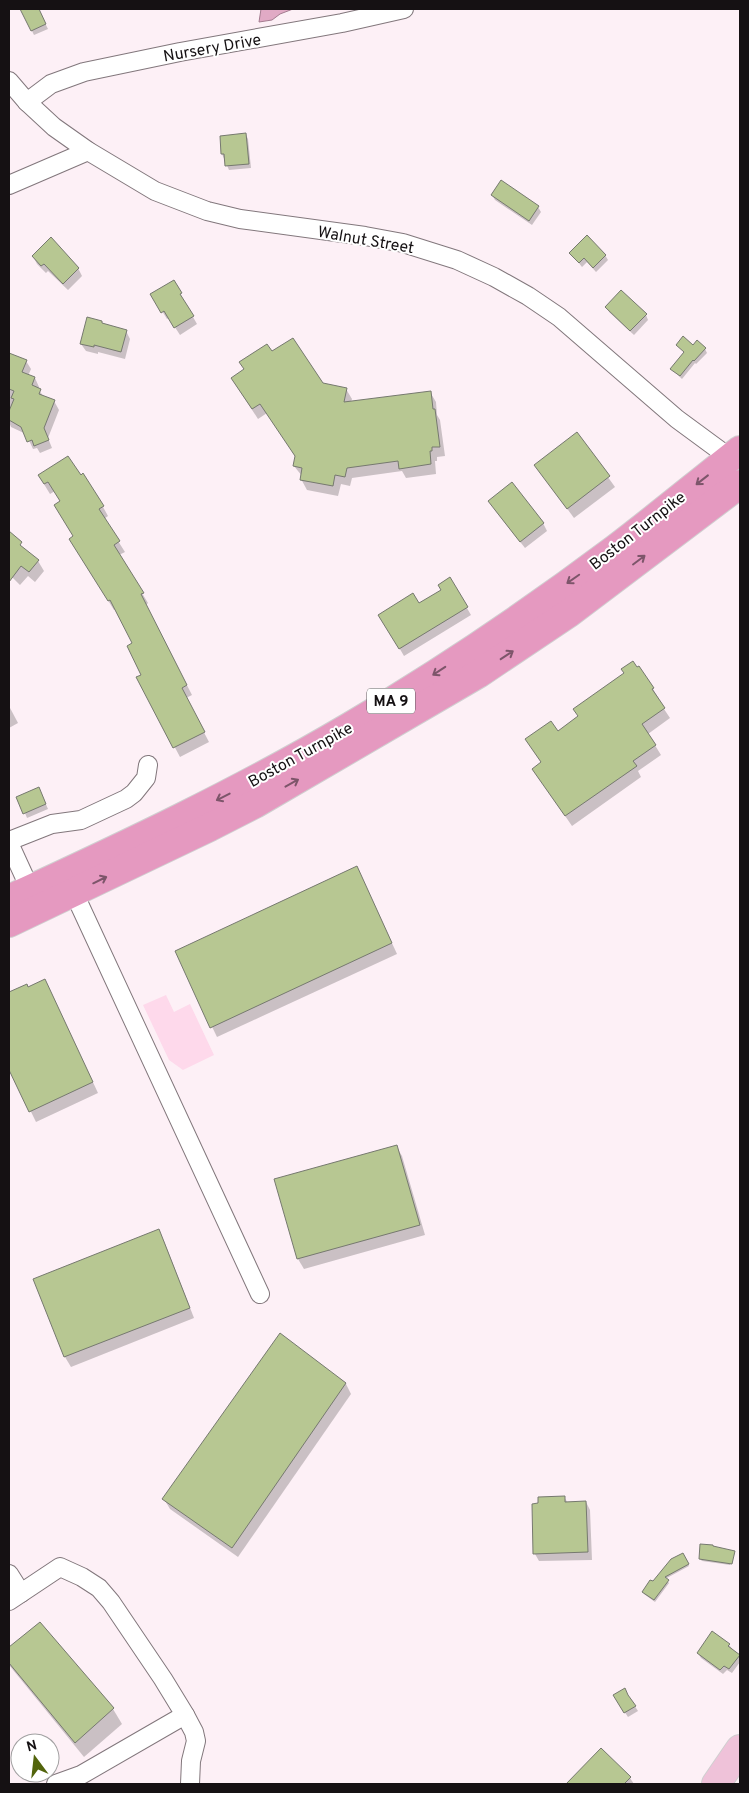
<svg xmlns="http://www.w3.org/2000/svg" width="749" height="1793" viewBox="0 0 749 1793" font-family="Overpass,sans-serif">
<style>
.green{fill:#fed9eb}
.water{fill:#e1aac5;stroke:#a47c90}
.shadow{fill:#0003}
.building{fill:#b7c792;stroke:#76796f}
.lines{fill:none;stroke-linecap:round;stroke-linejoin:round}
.street-casing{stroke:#82777c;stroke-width:20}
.primary-casing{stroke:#d0cfd0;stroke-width:30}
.highway-casing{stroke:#d0cfd0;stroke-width:30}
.street{stroke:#fff;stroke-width:18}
.primary{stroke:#efc2d9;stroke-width:28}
.highway{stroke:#e599c0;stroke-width:28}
.oneway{stroke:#7d556a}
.labels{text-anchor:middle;stroke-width:4;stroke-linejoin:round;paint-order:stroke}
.shield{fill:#fff;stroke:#5b585a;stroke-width:1}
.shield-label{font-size:15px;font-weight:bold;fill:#151113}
.street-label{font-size:16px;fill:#151113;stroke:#fff}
</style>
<rect width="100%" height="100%" fill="#fdf0f6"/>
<!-- green -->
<polygon class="green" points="166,995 174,1012 190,1004 214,1055 183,1070 169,1060 143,1005"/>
<!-- water -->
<polygon class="water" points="261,9 293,9 280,14 272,20 259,22"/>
<!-- shadow -->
<g class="shadow">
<polygon points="21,9 38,9 48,29 34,35"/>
<polygon points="246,135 248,139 251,168 229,170 222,154"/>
<polygon points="492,195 538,207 541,212 532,225 495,200"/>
<polygon points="571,253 605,255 608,260 596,272 587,262 582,267"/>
<polygon points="33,256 78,268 82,276 68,290 48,271 46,273 37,264"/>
<polygon points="173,282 197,324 180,335 169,318 167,319 152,295"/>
<polygon points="607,307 646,315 648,320 634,335 609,312"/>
<polygon points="103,325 126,331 130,339 125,359 98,352 98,354 86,351 81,344"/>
<polygon points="677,345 705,349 707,353 696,364 695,363 682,379 672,369 685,353"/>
<polygon points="271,352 323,384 346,389 352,399 351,402 430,392 436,402 437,415 440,420 445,456 437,457 437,461 435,461 436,474 406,478 402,471 352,478 350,486 341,484 338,496 307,490 301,479 302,476 294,466 296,457 267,413 258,419 232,379"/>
<polygon points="9,355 26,361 31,369 28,376 35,378 39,387 38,389 44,397 54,401 59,410 48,438 52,448 40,453 37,448 33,449 26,434 11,427 9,422"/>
<polygon points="577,434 615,487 574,518 535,465"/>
<polygon points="39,476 103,507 108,516 104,519 125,552 119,555 148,603 146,605 192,695 186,698 209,742 180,757 138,678 143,676 134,643 116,609 114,610 76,549 75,537 61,501 55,491 50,494"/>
<polygon points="494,509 543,523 547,531 525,548"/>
<polygon points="18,545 38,561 44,571 35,582 28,576 20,585 9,574 9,559"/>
<polygon points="450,579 471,615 404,656 380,615 419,605 443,590"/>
<polygon points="638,667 653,689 659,699 658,700 670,718 648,734 661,755 638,771 641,777 572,826 533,769 542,763 526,740 558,733"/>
<polygon points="9,706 18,723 9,728"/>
<polygon points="41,793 48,809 27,818 25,813"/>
<polygon points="362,878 397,954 217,1037 176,952"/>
<polygon points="26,985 28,988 50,990 98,1093 36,1122 9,1067 9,994"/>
<polygon points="396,1146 402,1156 425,1235 304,1269 298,1259 276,1180"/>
<polygon points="158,1231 164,1241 194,1318 71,1367 65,1357"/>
<polygon points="280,1335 346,1384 351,1394 238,1557 170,1509 164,1499"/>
<polygon points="564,1497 568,1503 586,1502 590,1510 592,1560 539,1561 535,1554"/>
<polygon points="714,1548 733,1552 730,1565 702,1561 700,1559"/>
<polygon points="683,1554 689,1566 665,1579 669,1583 655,1602 644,1594 643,1592"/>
<polygon points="40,1623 113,1709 122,1724 84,1757 9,1665 9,1648"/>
<polygon points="729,1645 740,1658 740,1662 732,1673 727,1670 723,1674 701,1658 698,1653"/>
<polygon points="627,1694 638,1711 628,1717 614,1696"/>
<polygon points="601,1750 630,1778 634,1784 568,1784"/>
</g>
<!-- building -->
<g class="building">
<polygon points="20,9 39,9 46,24 31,31"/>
<polygon points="246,133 249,164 225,166 224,154 221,154 220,136"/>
<polygon points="501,180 539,206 529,221 491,195"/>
<polygon points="587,235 606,255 593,268 584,258 579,263 569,253"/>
<polygon points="51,237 79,268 63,284 44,264 41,266 32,256"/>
<polygon points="174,280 182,293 180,294 194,316 174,328 164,311 161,313 150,294"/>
<polygon points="621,290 647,314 630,331 605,307"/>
<polygon points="87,317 102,321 102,323 127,330 121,352 94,345 94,347 80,344"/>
<polygon points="683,336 693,345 697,340 706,348 694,361 693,360 680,376 670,369 684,352 676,345"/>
<polygon points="293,338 323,383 347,388 344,402 431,391 433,409 435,409 440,447 432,447 432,451 430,451 431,464 399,469 398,461 347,468 345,477 335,475 333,486 300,480 302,468 293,466 295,456 260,404 252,409 231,378 244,369 239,362 267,344 272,351"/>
<polygon points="9,353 27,360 22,372 35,377 32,385 41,389 39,394 55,400 44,428 49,440 34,446 32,440 27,442 21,427 9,420 9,411 14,399 11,398 14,391 9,389"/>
<polygon points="577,432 610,476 567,509 534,465"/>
<polygon points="68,456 81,475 83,473 104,506 99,509 120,541 114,545 144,593 141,594 187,685 182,688 205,732 173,748 136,677 141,675 127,646 132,643 110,600 108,601 69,539 73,536 54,505 60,501 48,482 44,484 38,475"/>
<polygon points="512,482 544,523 520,542 488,501"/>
<polygon points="9,531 22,542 20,545 39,560 29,572 21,566 9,582"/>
<polygon points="450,577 468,607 399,649 378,615 413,593 419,603 441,590 438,585"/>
<polygon points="633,661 637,667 639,666 654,688 652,689 665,708 642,724 656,745 633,761 637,766 565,816 532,769 541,762 525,739 551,721 558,731 578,716 573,709 624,673 621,669"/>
<polygon points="39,787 46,804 23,814 16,797"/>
<polygon points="357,866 392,943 210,1028 175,951"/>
<polygon points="45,979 93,1082 29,1112 9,1070 9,992 27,984 28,987"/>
<polygon points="397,1145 420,1225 297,1259 274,1179"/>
<polygon points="159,1229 190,1308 64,1357 33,1279"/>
<polygon points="280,1333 346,1383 232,1548 162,1499"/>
<polygon points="565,1496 565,1502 586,1501 588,1552 533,1554 532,1504 538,1503 538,1497"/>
<polygon points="700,1544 713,1545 713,1546 735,1551 732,1564 699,1559"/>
<polygon points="683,1553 689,1564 665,1577 669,1580 654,1600 642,1592 650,1580 653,1581 671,1559"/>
<polygon points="40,1622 114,1708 75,1743 9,1663 9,1647"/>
<polygon points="712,1631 730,1644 728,1646 740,1655 729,1669 724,1666 720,1670 697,1653"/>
<polygon points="625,1688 628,1695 636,1706 624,1713 613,1695"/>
<polygon points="601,1748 631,1777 624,1784 566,1784"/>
</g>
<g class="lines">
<!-- street casing -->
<g class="street-casing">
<g id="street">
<polyline points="9,81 27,102 54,127 88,151 155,191 207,211 240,219 365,236 403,243 457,260 494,277 528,296 559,317 677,419 730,458"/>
<polyline points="27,102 51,84 84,72 180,52 342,23 404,9"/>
<polyline points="9,185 88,151"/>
<polyline points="9,841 52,824 81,820 126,799 134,793 146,778 148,765"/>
<polyline points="9,843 30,889"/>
<polyline points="74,893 260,1294"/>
<polyline points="9,1574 21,1593"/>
<polyline points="9,1601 60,1567 82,1577 99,1588 111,1602 163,1679 185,1715 81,1775 56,1784"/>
<polyline points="185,1715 194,1732 196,1741 191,1761 190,1784"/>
</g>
</g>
<!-- primary casing -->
<g class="primary-casing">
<polyline id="primary" points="716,1784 740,1749"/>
</g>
<!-- highway casing -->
<g class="highway-casing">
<g id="highway">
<path d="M9 899C124 846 239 792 349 727 439 674 531 612 615 549 657 517 698 483 740 450"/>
<polyline points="9,923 210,827 255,804 478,674 569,613 740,484"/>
</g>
</g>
<!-- street -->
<use href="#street" class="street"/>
<!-- primary -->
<use href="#primary" class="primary"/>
<!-- highway -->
<use href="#highway" class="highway"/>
</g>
<!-- one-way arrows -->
<defs><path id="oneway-shaft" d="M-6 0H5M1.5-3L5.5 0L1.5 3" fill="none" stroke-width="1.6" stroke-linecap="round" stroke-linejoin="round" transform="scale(1.25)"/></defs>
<g class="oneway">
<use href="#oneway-shaft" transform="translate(702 480) rotate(142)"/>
<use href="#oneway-shaft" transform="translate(639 560) rotate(-37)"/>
<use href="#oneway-shaft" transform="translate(573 579) rotate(145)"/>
<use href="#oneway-shaft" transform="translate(507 655) rotate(-33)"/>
<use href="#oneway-shaft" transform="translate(439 671) rotate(147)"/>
<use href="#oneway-shaft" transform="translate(292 783) rotate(-29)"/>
<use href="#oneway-shaft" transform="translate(223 797) rotate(153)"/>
<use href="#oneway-shaft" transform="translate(100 880) rotate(-26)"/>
</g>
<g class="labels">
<!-- shield labels -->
<rect class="shield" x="367" y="688.5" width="48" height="25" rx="4"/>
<g class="shield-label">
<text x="391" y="706">MA 9</text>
</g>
<!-- street labels -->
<g class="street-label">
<text transform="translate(212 47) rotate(-10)" y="6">Nursery Drive</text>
<text transform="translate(366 239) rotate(10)" y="6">Walnut Street</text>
<text transform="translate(637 530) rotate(-38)" y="6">Boston Turnpike</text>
<text transform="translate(300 754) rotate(-29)" y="6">Boston Turnpike</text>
</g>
</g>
<!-- border -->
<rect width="749" height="1793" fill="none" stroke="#151113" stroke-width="20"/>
<!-- north arrow -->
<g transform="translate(35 1758) rotate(345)"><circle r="24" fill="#ffffff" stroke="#a1a0a1"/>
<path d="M0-4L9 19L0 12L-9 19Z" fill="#52640c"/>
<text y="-8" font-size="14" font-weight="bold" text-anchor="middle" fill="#151113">N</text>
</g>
</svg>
